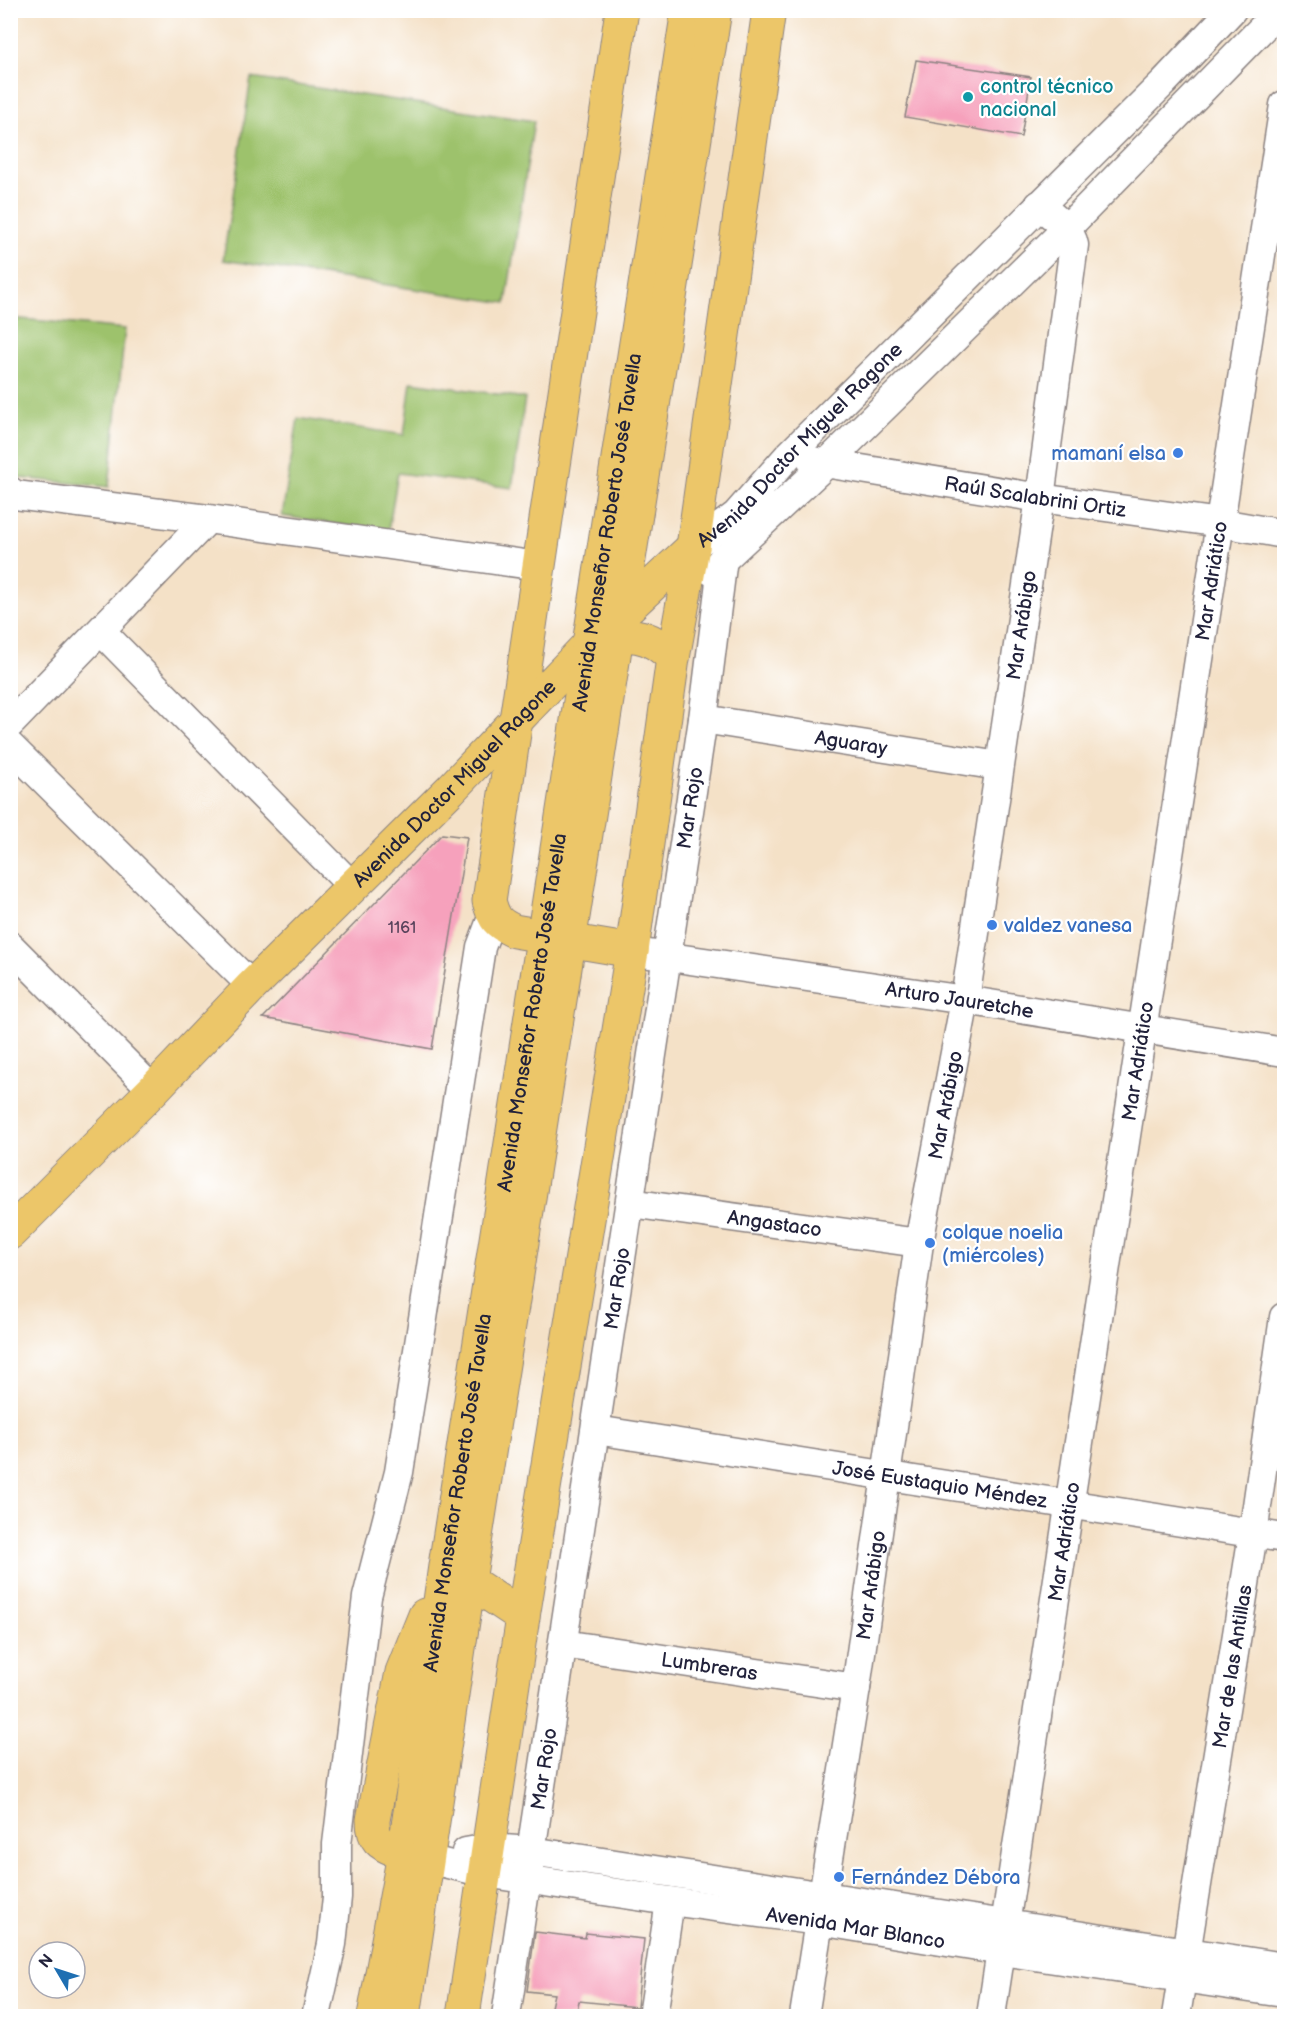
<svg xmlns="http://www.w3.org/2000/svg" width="1295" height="2027" viewBox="0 0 1295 2027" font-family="'Balsamiq Sans',sans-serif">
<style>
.green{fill:#9dc26c;stroke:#607254;stroke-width:1.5}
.building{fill:#f6a1bc}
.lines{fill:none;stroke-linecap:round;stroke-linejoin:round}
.minor-casing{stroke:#8b8281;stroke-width:31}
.major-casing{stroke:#8b8281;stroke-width:35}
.highway-casing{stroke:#8b8281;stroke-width:35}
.minor{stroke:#fff;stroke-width:28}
.major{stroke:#ecc669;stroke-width:33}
.highway{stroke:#ecc669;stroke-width:33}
.culture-dot{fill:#0f9aa8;stroke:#fff;stroke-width:2}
.shop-dot{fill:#3f7fe0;stroke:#fff;stroke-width:2}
.labels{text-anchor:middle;stroke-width:4.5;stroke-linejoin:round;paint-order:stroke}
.number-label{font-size:16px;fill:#57425b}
.culture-label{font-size:20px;fill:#0d838f;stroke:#fff;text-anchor:start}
.street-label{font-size:20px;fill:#22223b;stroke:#fff}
.shop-label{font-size:20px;fill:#366cbe;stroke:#fff;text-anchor:start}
</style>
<rect width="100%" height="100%" fill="#fff"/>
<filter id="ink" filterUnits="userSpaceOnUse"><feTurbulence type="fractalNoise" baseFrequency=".0167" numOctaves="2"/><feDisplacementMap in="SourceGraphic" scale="12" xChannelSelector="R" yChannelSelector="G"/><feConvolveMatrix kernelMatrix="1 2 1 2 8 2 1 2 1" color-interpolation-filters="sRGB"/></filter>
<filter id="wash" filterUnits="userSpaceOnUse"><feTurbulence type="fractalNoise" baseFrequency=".008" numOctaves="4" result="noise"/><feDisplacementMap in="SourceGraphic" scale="24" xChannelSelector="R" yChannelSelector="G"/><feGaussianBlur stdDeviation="1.35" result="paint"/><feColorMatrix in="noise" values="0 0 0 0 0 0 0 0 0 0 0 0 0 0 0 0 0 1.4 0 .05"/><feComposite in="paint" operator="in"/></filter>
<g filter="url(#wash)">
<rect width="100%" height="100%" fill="#f4e1c7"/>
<!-- green -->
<g class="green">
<polygon points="251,78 534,121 506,303 223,260"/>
<polygon points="11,318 125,329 109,487 11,477"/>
<polygon points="411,382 525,398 512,488 398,473 388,532 282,516 298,418 404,435"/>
</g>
<g id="blocks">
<!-- building -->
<g class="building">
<polygon points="916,60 1031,77 1021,137 905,117"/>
<polygon points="442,834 467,837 432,1049 263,1018"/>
<polygon points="535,1932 585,1938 586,1933 644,1939 637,2007 579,2001 576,2016 549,2016 554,1994 527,1991"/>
</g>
</g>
</g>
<g filter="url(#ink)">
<use href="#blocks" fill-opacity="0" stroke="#8b8281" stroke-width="1.5"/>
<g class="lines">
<!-- minor casing -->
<g class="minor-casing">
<g id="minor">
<path id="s1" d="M812 461 1040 498 1221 523 1284 534"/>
<polyline points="10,491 15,495 208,519 538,566"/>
<path id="s2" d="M693 547 736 515 788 456 1164 82 1232 10"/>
<polyline points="711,571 827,463 1066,229 1280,10"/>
<polyline points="101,631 353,887"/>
<path id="s3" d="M703 719 999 766"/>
<polyline points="10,724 208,519"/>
<polyline points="10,746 252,986"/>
<polyline points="10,946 153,1090"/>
<path id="s4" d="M649 954 965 1000 1284 1052"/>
<path id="s5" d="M630 1203 919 1243"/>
<path id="s6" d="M596 1430 1284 1538"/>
<path id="s7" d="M563 1644 856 1688"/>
<polyline points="466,1852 488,1848 531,1851 1284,1967"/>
<path id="s8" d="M406 1854 485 1873 670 1901 819 1921 1002 1951 1284 1993"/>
<polyline points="316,2016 332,1944 337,1897 337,1844 367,1597 399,1472 481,947 493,915"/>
<path id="s9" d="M506 2016 703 719 723 558"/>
<polyline points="653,2016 670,1901"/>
<path id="s10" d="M804 2016 856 1688 919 1243 965 1000 1040 498 1074 245C1071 228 1052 216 1039 205"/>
<path id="s11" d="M991 2016 1284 105"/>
<path id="s12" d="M1176 2016 1253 1534 1284 1317"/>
</g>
</g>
<!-- major casing -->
<g class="major-casing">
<g id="major">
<path d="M622 10 489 901C494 919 497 923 514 931L632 951"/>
<path id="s13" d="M10 1233 153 1090 252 986 450 790 589 644 693 547"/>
<polyline points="463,2016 523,1617 632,951 673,658 693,547 769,10"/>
</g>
</g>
<!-- highway casing -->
<g class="highway-casing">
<g id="highway">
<path d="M596 642C629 632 648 632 673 658"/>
<polyline points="469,1581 523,1617"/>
<path d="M404 1854C384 1844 373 1845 373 1820L402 1672 425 1615"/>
<path id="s14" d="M374 2016 404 1854 445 1566 688 10"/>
<polyline points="404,2016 469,1581 715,10"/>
</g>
</g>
<!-- minor -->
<use href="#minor" class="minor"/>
<!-- major -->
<use href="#major" class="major"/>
<!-- highway -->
<use href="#highway" class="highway"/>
</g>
</g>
<!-- markers -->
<circle class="culture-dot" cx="968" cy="97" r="6"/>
<g class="shop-dot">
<circle cx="1178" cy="453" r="6"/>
<circle cx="992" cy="925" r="6"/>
<circle cx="930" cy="1243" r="6"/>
<circle cx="839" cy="1877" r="6"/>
</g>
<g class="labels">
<!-- number labels -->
<g class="number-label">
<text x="402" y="933">1161</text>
</g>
<!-- culture labels -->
<g class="culture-label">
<text x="980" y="93">control técnico<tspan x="980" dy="23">nacional</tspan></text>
</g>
<!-- street labels -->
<g class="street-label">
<text dy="7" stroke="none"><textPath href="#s2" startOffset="148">Avenida Doctor Miguel Ragone</textPath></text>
<text dy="7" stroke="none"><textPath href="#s1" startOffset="226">Raúl Scalabrini Ortiz</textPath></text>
<text dy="7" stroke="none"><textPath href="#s14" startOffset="1502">Avenida Monseñor Roberto José Tavella</textPath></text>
<text dy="7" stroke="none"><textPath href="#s11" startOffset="1452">Mar Adriático</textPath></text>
<text dy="7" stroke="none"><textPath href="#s10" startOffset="1408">Mar Arábigo</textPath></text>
<text dy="7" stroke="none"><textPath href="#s3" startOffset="150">Aguaray</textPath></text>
<text dy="7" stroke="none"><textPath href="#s13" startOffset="632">Avenida Doctor Miguel Ragone</textPath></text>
<text dy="7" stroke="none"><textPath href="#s9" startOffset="1222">Mar Rojo</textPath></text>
<text dy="7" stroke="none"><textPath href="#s4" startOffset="314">Arturo Jauretche</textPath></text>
<text dy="7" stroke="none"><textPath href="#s14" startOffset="1016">Avenida Monseñor Roberto José Tavella</textPath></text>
<text dy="7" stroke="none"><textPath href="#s11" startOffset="966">Mar Adriático</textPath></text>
<text dy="7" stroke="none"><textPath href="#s10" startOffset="922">Mar Arábigo</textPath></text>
<text dy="7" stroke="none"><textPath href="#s5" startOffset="146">Angastaco</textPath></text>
<text dy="7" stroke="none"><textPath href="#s9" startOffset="736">Mar Rojo</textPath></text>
<text dy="7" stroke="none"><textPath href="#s6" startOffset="348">José Eustaquio Méndez</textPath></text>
<text dy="7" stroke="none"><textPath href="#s14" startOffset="530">Avenida Monseñor Roberto José Tavella</textPath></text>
<text dy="7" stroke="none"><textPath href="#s11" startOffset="480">Mar Adriático</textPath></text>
<text dy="7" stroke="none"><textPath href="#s10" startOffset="436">Mar Arábigo</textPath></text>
<text dy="7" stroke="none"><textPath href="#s7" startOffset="148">Lumbreras</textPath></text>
<text dy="7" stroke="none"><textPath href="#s12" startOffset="354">Mar de las Antillas</textPath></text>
<text dy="7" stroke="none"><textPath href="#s9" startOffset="250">Mar Rojo</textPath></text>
<text dy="7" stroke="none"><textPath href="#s8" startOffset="456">Avenida Mar Blanco</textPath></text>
</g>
<!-- shop labels -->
<g class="shop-label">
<text x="1166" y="460" text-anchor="end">mamaní elsa</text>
<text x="1004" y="932">valdez vanesa</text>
<text x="942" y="1239">colque noelia<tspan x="942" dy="23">(miércoles)</tspan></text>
<text x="851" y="1884">Fernández Débora</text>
</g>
</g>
<!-- margin -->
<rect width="1295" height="2027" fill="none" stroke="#fff" stroke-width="36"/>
<!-- north arrow -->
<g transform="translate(57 1970) rotate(309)"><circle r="28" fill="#ffffff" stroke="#a7a7b1" stroke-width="1.5"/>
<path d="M0-4.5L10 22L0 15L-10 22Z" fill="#1f6fb2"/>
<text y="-9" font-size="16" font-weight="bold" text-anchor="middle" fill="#22223b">N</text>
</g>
</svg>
